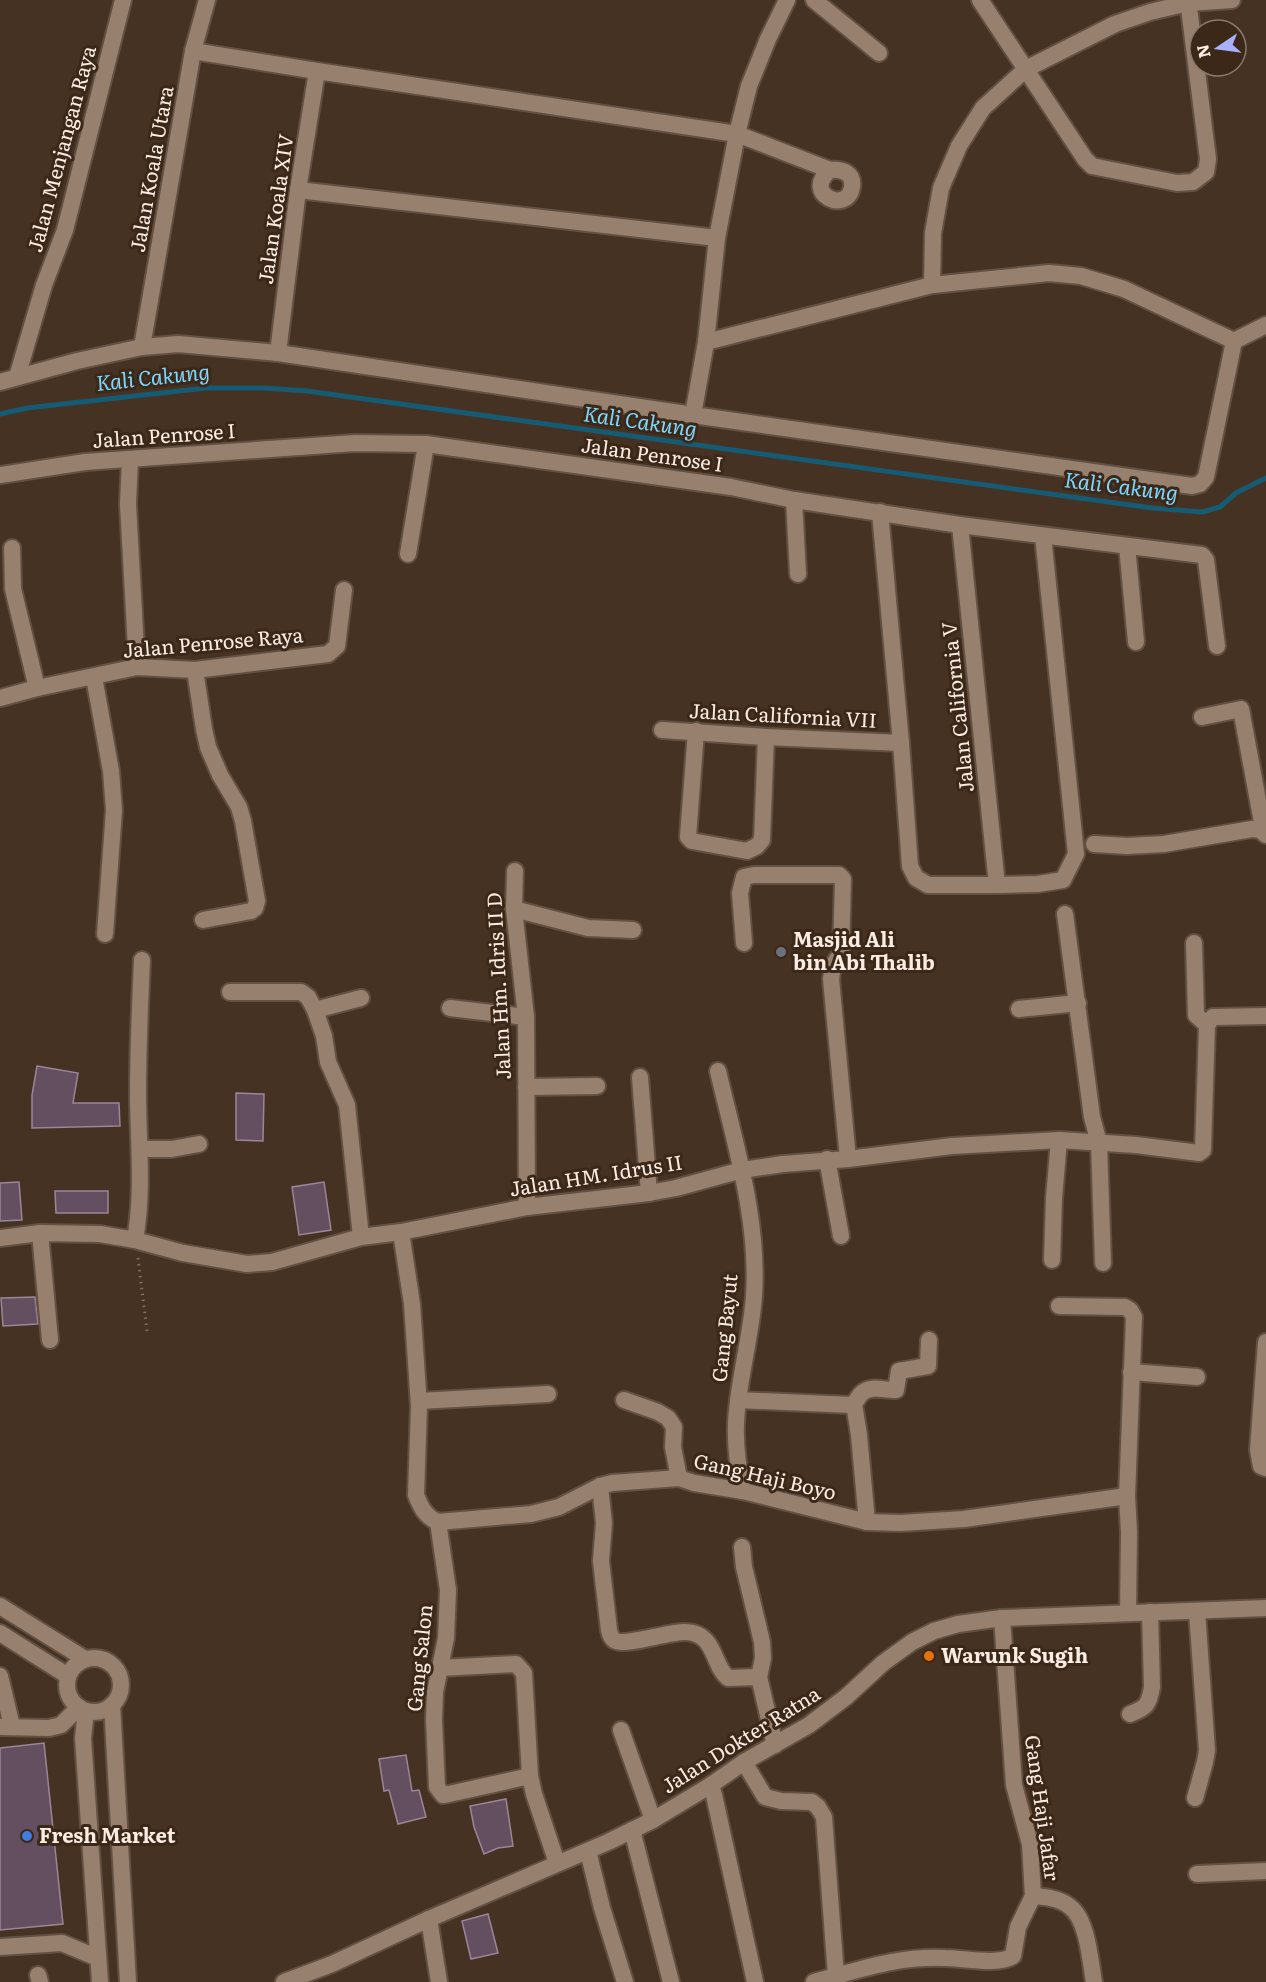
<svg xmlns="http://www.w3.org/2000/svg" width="1266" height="1982" viewBox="0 0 1266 1982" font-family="Literata,serif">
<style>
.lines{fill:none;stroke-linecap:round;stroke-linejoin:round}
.stream{stroke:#165b74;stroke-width:5}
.building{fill:#644f60;stroke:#9c8598;stroke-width:1.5}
.minor-casing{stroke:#625043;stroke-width:20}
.path{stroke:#816e61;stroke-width:3;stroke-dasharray:1.5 4.5;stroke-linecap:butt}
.minor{stroke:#98806e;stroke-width:16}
.worship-dot{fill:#6b7280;stroke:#3c2818;stroke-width:2}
.food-dot{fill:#e8710a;stroke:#3c2818;stroke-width:2}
.shop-dot{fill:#3f7fe0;stroke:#3c2818;stroke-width:2}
.labels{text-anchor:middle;stroke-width:6;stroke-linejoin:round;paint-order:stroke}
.street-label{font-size:20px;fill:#fbede4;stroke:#3c2818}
.poi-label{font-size:20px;font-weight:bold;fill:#fbede4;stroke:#3c2818;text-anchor:start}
.water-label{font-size:21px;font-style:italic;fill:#7ed7fe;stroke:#3c2818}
</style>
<rect width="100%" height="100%" fill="#463222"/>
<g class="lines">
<!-- stream -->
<polyline class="stream" points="0,414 27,408 206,388 264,388 307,391 1152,508 1202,512 1220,507 1236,493 1266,478"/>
</g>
<!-- building -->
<g class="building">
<polygon points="37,1066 78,1073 73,1103 119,1103 120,1126 32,1128 32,1095"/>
<polygon points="236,1093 264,1094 263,1141 236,1140"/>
<polygon points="19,1182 22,1220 0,1221 0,1183"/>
<polygon points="324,1182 331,1230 299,1235 292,1187"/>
<polygon points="55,1191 108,1191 108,1213 56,1213"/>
<polygon points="35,1297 38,1324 3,1326 1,1298"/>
<polygon points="44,1743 63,1924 0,1930 0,1748"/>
<polygon points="406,1755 412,1791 419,1790 426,1817 398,1824 389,1790 384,1791 379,1759"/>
<polygon points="506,1799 513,1846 498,1848 484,1854 474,1827 470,1806"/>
<polygon points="488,1914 498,1953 471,1959 462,1921"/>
</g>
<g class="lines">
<!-- minor casing -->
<g class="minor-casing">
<g id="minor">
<polyline points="814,0 879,53"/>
<polyline points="980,0 1085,159 1092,166 1177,183 1193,182 1206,172 1208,159 1188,0"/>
<path d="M193 51 317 71 737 134 830 170C841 169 854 172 852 187 848 215 801 194 830 170"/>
<polyline points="298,190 717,238"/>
<polyline points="932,285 933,233 941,188 959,146 983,108 1026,69 1115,24 1150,12 1188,3 1232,0"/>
<polyline points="706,342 932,285 1049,273 1081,276 1124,289 1234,341"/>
<polyline points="142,347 193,51 207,0"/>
<polyline points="278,353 298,190 317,71"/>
<polyline points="17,377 44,285 65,230 123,0"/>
<polyline points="0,382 77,361 142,347 178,344 278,353 693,415 1192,486 1200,484 1206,477 1234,341 1266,325"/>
<polyline points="693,415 706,342 717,238 737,134 749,86 768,39 787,0"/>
<polyline points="130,460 128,504 137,667"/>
<polyline points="0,475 85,462 355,443 426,444 731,487 794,500 960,525 1202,555 1206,560 1217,646"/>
<polyline points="794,500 798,574"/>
<polyline points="880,512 901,743 910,866 916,878 928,885 997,885 1038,884 1063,880 1076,854 1043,536"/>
<polyline points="960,525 997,885"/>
<polyline points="1127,546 1136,642"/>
<polyline points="12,548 13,589 37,688"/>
<polyline points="408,554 426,444"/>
<polyline points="195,670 204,729 208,747 220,775 239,807 243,821 257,901 255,908 251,911 203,920"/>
<polyline points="94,677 111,771 114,810 105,934"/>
<polyline points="0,698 37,688 137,667 195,670 328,654 337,646 344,590"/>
<polyline points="1202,717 1241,709 1264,833"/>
<polyline points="662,730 766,737 901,743"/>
<polyline points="696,731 688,837 692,841 747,851 757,846 762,840 766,737"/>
<polyline points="1094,844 1127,846 1164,844 1252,829 1261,830 1266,835"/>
<polyline points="515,871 514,909 526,1017 527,1207"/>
<polyline points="514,909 588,928 633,930"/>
<polyline points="1065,914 1092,1117 1099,1143 1103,1263"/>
<polyline points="744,943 740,893 744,877 754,875 839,875 843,879 841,954 833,965 831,979 848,1159"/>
<polyline points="1194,943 1196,1015 1207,1025"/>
<polyline points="230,992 301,992 308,997 315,1010 324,1036 328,1062 347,1105 361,1237"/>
<polyline points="450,1008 526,1017"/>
<polyline points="1019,1009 1078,1003"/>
<polyline points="315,1010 361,998"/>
<path d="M718 1071C735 1144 759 1220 754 1296 751 1338 738 1380 736 1423 735 1446 738 1468 743 1491"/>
<polyline points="640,1077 649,1193"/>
<polyline points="526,1087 597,1086"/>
<polyline points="141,1149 172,1149 199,1144"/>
<polyline points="827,1159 841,1236"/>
<path d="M401 1232 412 1304 419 1406 416 1495C421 1508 426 1517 438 1522L531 1514 559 1507 600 1486 612 1483 679 1478 694 1483 743 1491 867 1522 901 1523 964 1519 1127 1496 1129 1532 1128 1613"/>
<polyline points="40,1233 50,1340"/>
<polyline points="0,1238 40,1233 100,1234 135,1240 183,1253 247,1264 272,1262 361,1237 401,1232 527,1207 649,1193 676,1188 742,1170 783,1164 848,1159 952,1146 1059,1140 1136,1145 1199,1153 1203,1150 1207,1025 1213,1017 1266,1016"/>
<path d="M135 1240C144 1188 138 1144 138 1093 138 1049 140 1004 142 960"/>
<polyline points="1052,1260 1054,1198 1059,1140"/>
<polyline points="1059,1306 1125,1307 1130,1310 1134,1317 1127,1496"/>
<polyline points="1266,1342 1258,1450 1261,1466 1266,1468"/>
<polyline points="1131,1372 1197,1377"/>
<polyline points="624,1400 658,1412 668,1418 674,1427 673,1447 679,1478"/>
<path d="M738 1400 851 1405C857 1402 857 1398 861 1394 870 1384 886 1391 896 1390L899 1371 928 1366 929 1340"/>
<polyline points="419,1401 548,1394"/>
<polyline points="854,1404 859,1435 867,1522"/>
<path d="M600 1486 604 1523 601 1561 609 1630C610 1634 611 1639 616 1641 627 1646 670 1631 686 1632 716 1633 712 1665 728 1678L759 1677 775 1745"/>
<polyline points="438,1522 448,1590 446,1638 435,1692 434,1720 437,1787 443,1795 449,1794 530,1776 534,1794 557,1863"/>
<polyline points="742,1547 744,1567 762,1642 763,1658 759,1677"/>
<polyline points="0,1606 85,1659"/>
<polyline points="0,1633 68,1676"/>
<circle cx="94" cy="1685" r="27"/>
<polyline points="440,1668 516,1664 524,1673 530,1776"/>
<polyline points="0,1676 12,1726"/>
<polyline points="112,1705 128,1982"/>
<polyline points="86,1711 83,1738 100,1982"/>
<path d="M1130 1714C1146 1708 1149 1705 1152 1687L1150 1612"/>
<polyline points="0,1727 49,1728 61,1725 79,1707"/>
<polyline points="621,1730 653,1820"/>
<polyline points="744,1762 765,1797 781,1801 812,1802 818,1807 824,1817 836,1976"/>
<polyline points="711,1785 714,1795 755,1982"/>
<polyline points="1195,1798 1205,1762 1207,1750 1197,1612"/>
<polyline points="632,1830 671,1982"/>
<polyline points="588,1851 602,1908 625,1982"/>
<polyline points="1197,1874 1266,1871"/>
<path d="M1033 1896C1045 1897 1059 1898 1069 1906 1088 1919 1090 1961 1094 1982"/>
<polyline points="429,1919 439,1982"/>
<polyline points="0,1947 62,1943 98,1958"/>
<polyline points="38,1975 40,1982"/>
<polyline points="284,1982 332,1964 429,1919 608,1842 653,1820 711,1785 744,1762 809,1725 846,1697 883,1663 912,1642 934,1631 958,1624 1002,1618 1266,1608"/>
<path d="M814 1982C860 1970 896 1956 945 1958 963 1958 998 1966 1013 1956L1018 1927 1033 1896 1030 1844 1014 1785 1002 1618"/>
</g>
</g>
<!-- path -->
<polyline class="path" points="138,1258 147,1331"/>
<!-- minor -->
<use href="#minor" class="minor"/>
</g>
<!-- markers -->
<circle class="worship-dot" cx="781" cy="952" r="6"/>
<circle class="food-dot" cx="929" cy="1656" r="6"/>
<circle class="shop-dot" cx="27" cy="1836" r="6"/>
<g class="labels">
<!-- street labels -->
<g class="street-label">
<text transform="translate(62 149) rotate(-75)" y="7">Jalan Menjangan Raya</text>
<text transform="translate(152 169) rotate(-80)" y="7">Jalan Koala Utara</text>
<text transform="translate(276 209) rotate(-82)" y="7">Jalan Koala XIV</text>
<text transform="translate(164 436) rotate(-4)" y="7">Jalan Penrose I</text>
<text transform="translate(652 455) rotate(8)" y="7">Jalan Penrose I</text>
<text transform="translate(213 643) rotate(-5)" y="7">Jalan Penrose Raya</text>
<text transform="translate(958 707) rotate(-96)" y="7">Jalan California V</text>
<text transform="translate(783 716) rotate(3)" y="7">Jalan California VII</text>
<text transform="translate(499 986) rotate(-93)" y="7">Jalan Hm. Idris II D</text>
<text transform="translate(596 1176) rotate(-9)" y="7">Jalan HM. Idrus II</text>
<text transform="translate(725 1328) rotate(-84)" y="7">Gang Bayut</text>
<text transform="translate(765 1477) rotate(13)" y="7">Gang Haji Boyo</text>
<text transform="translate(420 1658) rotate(-84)" y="7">Gang Salon</text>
<text transform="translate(741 1740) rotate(-32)" y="7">Jalan Dokter Ratna</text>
<text transform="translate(1042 1808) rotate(82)" y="7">Gang Haji Jafar</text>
</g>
<!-- poi labels -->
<g class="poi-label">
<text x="793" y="947">Masjid Ali<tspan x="793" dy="23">bin Abi Thalib</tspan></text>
<text x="941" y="1663">Warunk Sugih</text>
<text x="39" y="1843">Fresh Market</text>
</g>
<!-- water labels -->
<g class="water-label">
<text transform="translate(153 378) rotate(-6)" y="7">Kali Cakung</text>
<text transform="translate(640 422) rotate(8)" y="7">Kali Cakung</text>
<text transform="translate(1121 487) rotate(7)" y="7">Kali Cakung</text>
</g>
</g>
<!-- north arrow -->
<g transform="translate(1218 48) rotate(257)"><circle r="28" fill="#3c2818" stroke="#88776a" stroke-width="1.5"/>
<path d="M0-4.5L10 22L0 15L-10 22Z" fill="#a9b0fc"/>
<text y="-9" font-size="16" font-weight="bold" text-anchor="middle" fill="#fbede4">N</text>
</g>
</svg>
